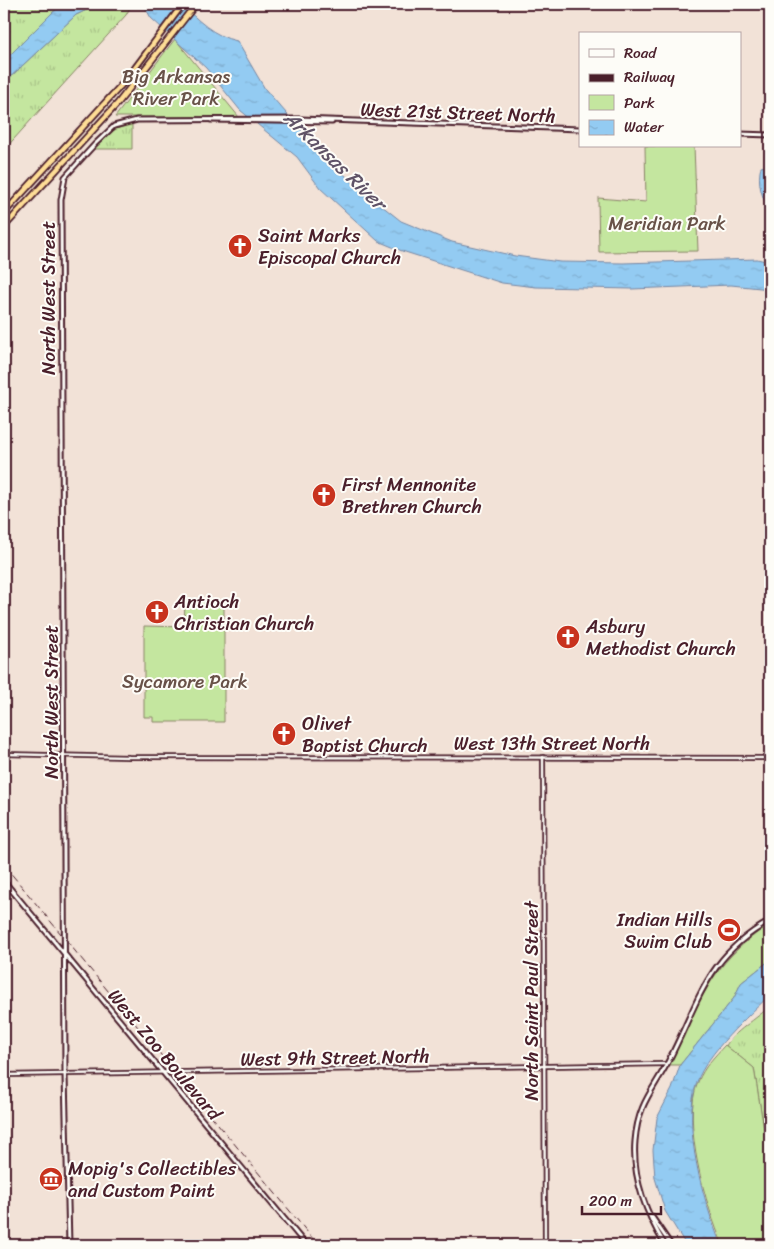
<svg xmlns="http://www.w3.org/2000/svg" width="774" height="1249" viewBox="0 0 774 1249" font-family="Sriracha,sans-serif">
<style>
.grass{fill:url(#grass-tufts);stroke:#878265}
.green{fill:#c4e69f;stroke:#878265}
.water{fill:url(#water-ripples);stroke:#7686a2}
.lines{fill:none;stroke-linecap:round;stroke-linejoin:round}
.tertiary-casing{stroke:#4a1f2b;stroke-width:6}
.secondary-casing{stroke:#4a1f2b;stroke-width:7}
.motorway-casing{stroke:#4a1f2b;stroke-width:8}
.tertiary{stroke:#fdfcf7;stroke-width:2.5}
.secondary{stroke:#fdfcf7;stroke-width:3}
.motorway{stroke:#fedd96;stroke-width:4.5}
.rail{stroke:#4a1f2b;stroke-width:1;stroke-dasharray:8 4;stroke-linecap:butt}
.labels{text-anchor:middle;stroke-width:4;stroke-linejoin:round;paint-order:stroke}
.park-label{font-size:19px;fill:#685148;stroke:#fdfcf7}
.street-label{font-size:19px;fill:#4a1f2b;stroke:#fdfcf7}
.poi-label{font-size:19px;fill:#4a1f2b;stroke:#fdfcf7;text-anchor:start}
.water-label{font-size:20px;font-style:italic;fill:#605367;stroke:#fdfcf7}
</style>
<defs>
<pattern id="grass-tufts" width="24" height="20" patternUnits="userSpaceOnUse" patternTransform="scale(1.25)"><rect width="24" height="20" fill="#c4e69f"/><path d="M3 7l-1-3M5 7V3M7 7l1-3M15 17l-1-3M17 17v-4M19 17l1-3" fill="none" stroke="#aac589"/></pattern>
<pattern id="water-ripples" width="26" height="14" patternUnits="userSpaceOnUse" patternTransform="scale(1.25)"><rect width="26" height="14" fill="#93cbf2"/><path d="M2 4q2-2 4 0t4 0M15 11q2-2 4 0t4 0" fill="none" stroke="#80aed0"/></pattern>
</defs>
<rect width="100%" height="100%" fill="#f2e2d7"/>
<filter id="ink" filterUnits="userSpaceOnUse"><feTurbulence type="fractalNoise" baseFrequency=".02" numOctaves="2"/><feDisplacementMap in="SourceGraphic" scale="10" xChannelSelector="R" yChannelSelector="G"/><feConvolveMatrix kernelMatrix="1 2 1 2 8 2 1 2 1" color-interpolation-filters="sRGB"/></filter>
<g filter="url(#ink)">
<!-- grass -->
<g class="grass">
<polygon points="4,4 64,4 53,12 4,61"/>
<polygon points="99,4 132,4 126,15 4,150 4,83 76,15"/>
<polygon points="132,123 132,149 94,149 114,130"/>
<path d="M770 1006V1146L766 1142 754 1068 726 1046C731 1034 759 1017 770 1006Z"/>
</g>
<!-- green -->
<g class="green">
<polygon points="175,39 239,117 115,117"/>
<polygon points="645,146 694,146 698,251 599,252 598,198 646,202"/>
<polygon points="185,601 224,601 224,722 153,722 153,717 144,717 144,626 184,627"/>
<path d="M770 924V960L741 983 734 998 680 1065H669C701 1003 707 965 770 924Z"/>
<path d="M725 1045 754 1068 766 1142 770 1146V1245H723C706 1208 681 1120 698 1082 704 1067 714 1057 725 1045Z"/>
</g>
<!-- water -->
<g class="water">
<polygon points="64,4 99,4 76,15 4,83 4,61 53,12"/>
<path d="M147 4H181C198 20 213 36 237 41L265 89 315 146 352 182 401 221 452 242 515 256 560 262 623 263 757 259 770 262V289L731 285 632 289 536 287 502 283 402 251 378 241 320 188 297 157 240 110 206 68 151 18 146 9Z"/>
<path d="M770 165V209C761 199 757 180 761 167Z"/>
<path d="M770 960V995C748 1016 707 1053 697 1082 681 1126 704 1203 721 1245H686L665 1211 655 1178 653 1150 657 1118 672 1089 680 1065 734 998 741 983Z"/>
</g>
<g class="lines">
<!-- tertiary casing -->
<g class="tertiary-casing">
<g id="tertiary">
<polyline points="4,754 129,757 770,758"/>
<polyline points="543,757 545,1245"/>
<polyline points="4,1075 667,1064"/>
</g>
</g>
<!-- secondary casing -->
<g class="secondary-casing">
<g id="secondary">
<polyline points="211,120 332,122"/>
<polyline points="740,134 770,135"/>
<polyline points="4,881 306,1245"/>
<polyline points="652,1217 671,1245"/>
<polyline points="69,1245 65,1075 61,200 65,177 95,144 114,126 137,120 300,119 580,129"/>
<path d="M665 1245C647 1215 632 1177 635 1141 638 1104 652 1092 668 1062 699 1003 705 957 770 921"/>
</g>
</g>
<!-- motorway casing -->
<g class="motorway-casing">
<g id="motorway">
<polyline points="4,213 126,80 183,4"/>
<polyline points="4,227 118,103 196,4"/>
</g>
</g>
<!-- tertiary -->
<use href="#tertiary" class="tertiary"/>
<!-- secondary -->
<use href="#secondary" class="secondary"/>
<!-- motorway -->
<use href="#motorway" class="motorway"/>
<!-- rail -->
<polyline class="rail" points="4,865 318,1245"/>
</g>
</g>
<!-- icons -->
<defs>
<g id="church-disc" transform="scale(1.25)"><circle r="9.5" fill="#c8321e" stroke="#fdfcf7"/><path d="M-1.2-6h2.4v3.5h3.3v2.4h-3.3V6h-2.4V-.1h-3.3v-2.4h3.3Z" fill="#fff"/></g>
<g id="stadium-disc" transform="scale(1.25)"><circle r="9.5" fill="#c8321e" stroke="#fdfcf7"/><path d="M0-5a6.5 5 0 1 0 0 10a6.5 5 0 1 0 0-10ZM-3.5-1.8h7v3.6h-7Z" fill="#fff"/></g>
<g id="museum-disc" transform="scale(1.25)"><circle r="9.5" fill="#c8321e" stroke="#fdfcf7"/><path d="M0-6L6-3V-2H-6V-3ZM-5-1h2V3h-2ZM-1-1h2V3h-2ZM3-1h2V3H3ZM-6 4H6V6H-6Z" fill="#fff"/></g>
</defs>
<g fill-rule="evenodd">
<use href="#church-disc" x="240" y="246"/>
<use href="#church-disc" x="324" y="495"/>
<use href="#church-disc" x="157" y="612"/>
<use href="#church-disc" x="568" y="637"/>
<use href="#church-disc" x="284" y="734"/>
<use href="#stadium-disc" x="729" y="930"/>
<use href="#museum-disc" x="51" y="1179"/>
</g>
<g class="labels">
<!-- park labels -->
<g class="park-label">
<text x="176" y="83">Big Arkansas<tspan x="176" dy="22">River Park</tspan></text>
<text x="667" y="230">Meridian Park</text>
<text x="185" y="688">Sycamore Park</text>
</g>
<!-- street labels -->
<g class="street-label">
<text transform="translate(458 112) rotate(2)" y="7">West 21st Street North</text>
<text transform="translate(48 298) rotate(-90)" y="7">North West Street</text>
<text transform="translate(51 702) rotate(-90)" y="7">North West Street</text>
<text x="552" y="750">West 13th Street North</text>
<text transform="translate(531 1001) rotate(-90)" y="7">North Saint Paul Street</text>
<text transform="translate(165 1054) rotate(50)" y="7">West Zoo Boulevard</text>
<text transform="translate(335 1057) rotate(-1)" y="7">West 9th Street North</text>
</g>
<!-- poi labels -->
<g class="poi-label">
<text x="258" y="242">Saint Marks<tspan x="258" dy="22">Episcopal Church</tspan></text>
<text x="342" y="491">First Mennonite<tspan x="342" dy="22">Brethren Church</tspan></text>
<text x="174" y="608">Antioch<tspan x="174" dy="22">Christian Church</tspan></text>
<text x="586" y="633">Asbury<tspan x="586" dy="22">Methodist Church</tspan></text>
<text x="302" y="730">Olivet<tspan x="302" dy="22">Baptist Church</tspan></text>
<text x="712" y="926" text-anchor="end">Indian Hills<tspan x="712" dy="22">Swim Club</tspan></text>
<text x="68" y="1175">Mopig's Collectibles<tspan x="68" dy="22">and Custom Paint</tspan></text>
</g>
<!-- water labels -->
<g class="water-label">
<text transform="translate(335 160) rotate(44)" y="7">Arkansas River</text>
</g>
</g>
<!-- margin -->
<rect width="774" height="1249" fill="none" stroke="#fdfcf7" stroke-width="20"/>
<rect x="10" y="10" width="754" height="1229" fill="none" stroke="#4a1f2b" stroke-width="2" filter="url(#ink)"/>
<!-- legend -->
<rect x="579" y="32" width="162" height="115" fill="#fdfcf7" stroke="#b5a4a5"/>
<rect x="589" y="49" width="25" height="8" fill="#fdfcf7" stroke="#b5a4a5"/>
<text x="624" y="58" font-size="15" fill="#4a1f2b">Road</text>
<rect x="589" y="74" width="25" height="8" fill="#4a1f2b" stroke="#b5a4a5"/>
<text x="624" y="82" font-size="15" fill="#4a1f2b">Railway</text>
<rect x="589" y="95" width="25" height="15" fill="#c4e69f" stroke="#b5a4a5"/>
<text x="624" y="108" font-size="15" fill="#4a1f2b">Park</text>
<rect x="589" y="120" width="25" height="15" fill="url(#water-ripples)" stroke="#b5a4a5"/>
<text x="624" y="132" font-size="15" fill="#4a1f2b">Water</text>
<!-- scale -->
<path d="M582 1206v8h79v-8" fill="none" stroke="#4a1f2b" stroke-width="2.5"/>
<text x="589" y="1206" font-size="15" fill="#4a1f2b" stroke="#fdfcf7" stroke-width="4" paint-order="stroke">200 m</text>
</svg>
